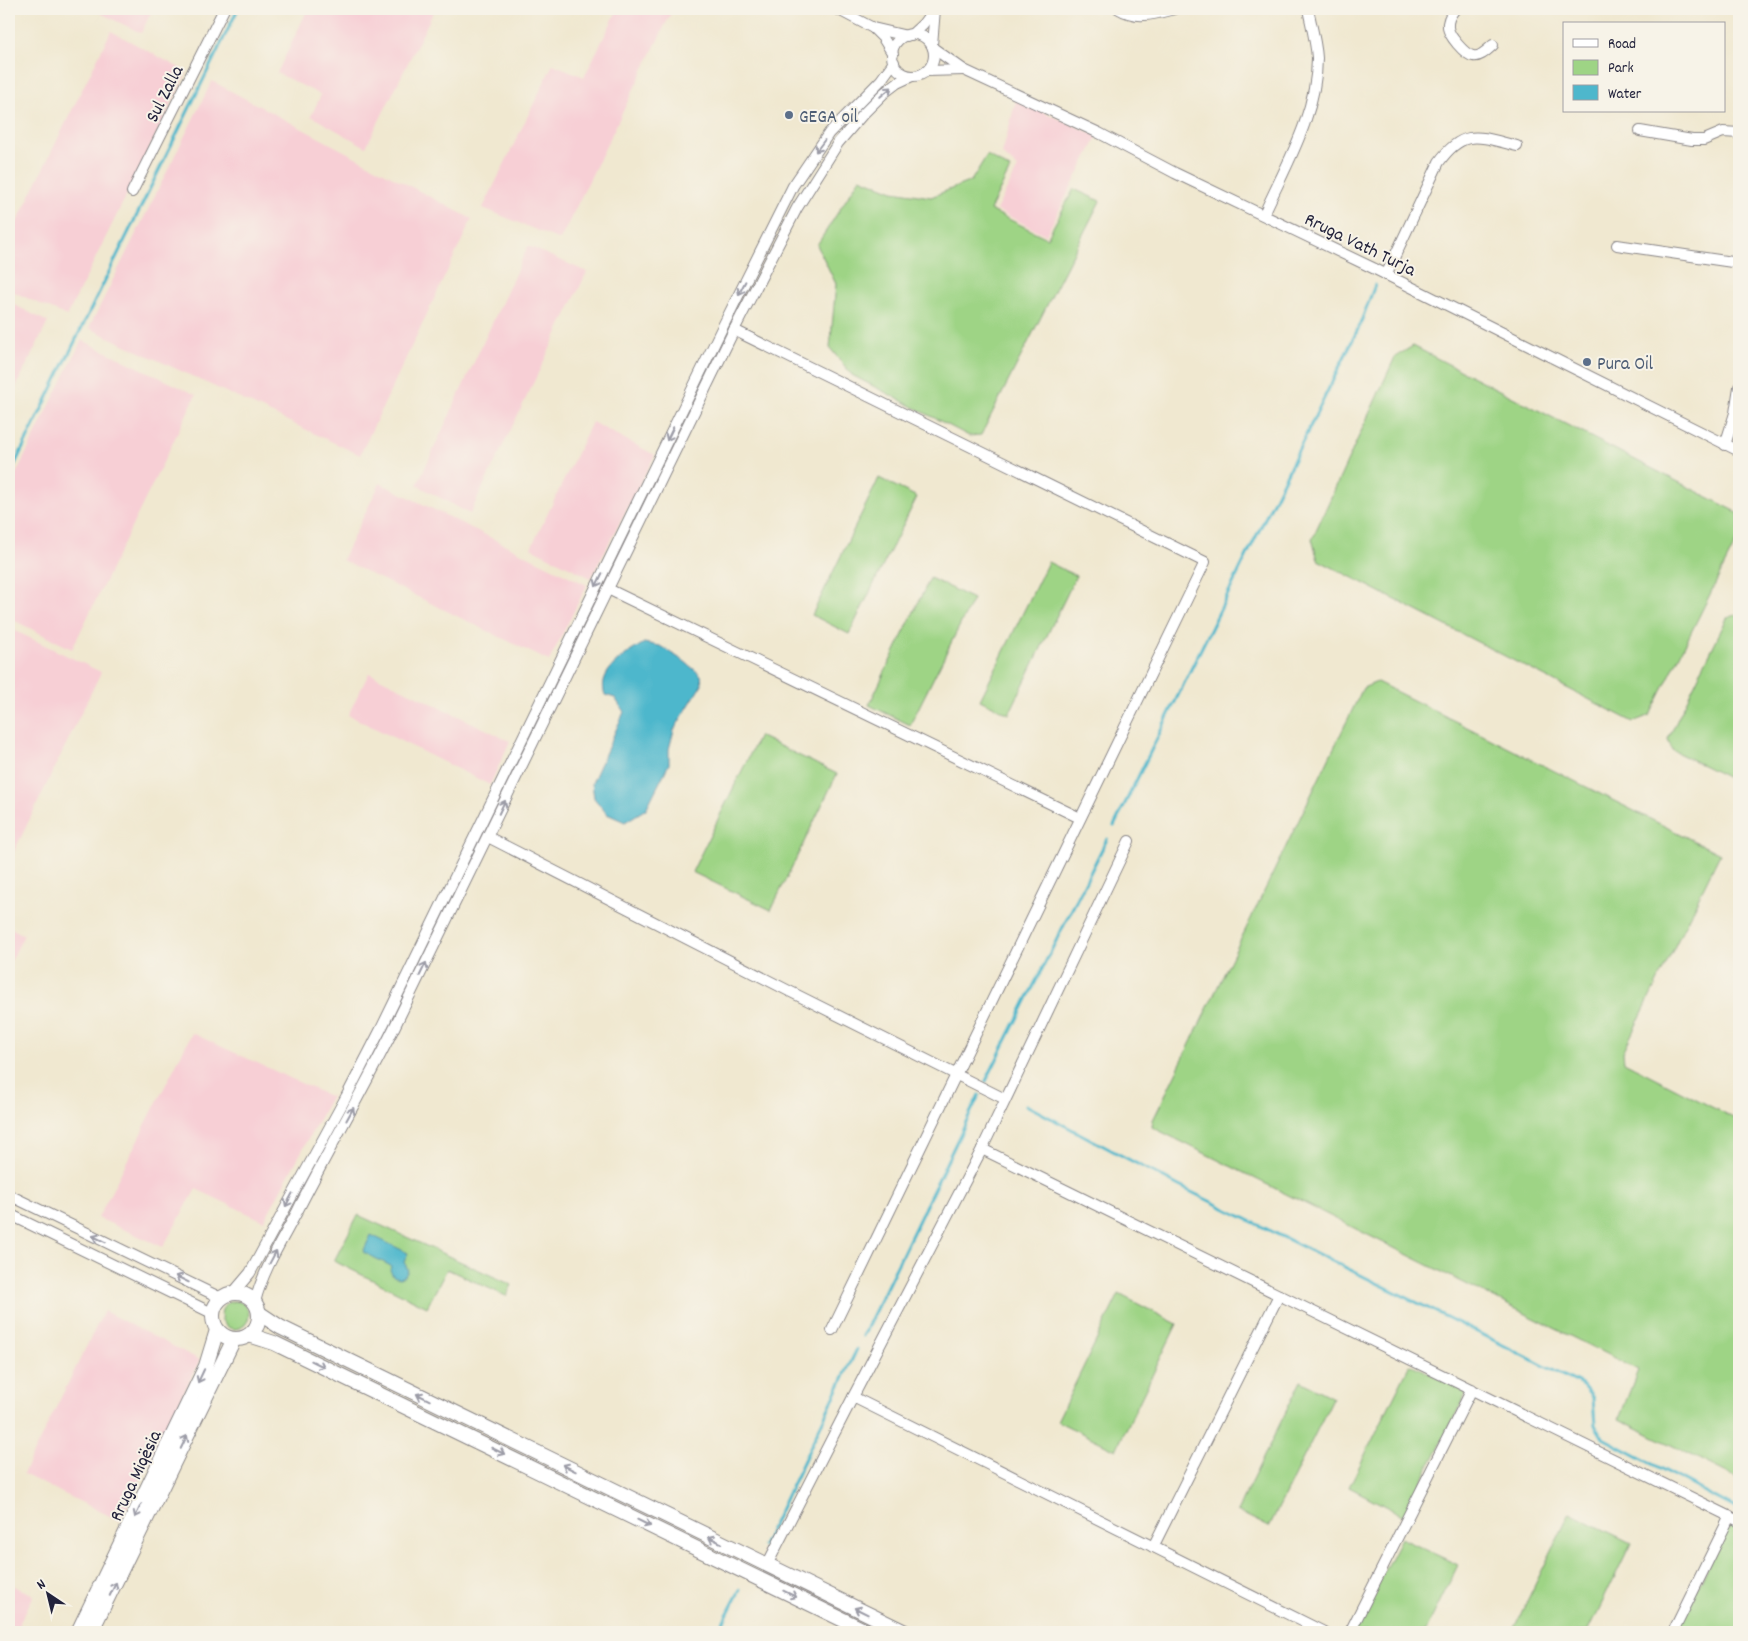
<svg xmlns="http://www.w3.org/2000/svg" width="1748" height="1641" viewBox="0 0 1748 1641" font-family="Dekko,sans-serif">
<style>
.built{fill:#f7cfd5}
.green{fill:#9ed485;stroke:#607b60}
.water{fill:#4eb7cc;stroke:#386c84}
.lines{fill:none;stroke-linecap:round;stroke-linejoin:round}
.stream{stroke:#4eb7cc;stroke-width:3}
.minor-casing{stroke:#898586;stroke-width:12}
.major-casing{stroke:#898586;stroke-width:16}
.minor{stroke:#fff;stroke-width:10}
.major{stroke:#fff;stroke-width:14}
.oneway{stroke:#9c9ca7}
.service-dot{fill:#5c6f8a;stroke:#f7f3e8;stroke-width:2}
.labels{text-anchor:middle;stroke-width:4;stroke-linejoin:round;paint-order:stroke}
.street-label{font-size:19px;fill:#22223b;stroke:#f7f3e8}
.service-label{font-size:19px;fill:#4e5e75;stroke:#f7f3e8;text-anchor:start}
</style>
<rect width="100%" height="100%" fill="#f7f3e8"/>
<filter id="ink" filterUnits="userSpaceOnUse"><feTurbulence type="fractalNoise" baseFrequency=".02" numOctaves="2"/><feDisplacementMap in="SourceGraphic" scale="10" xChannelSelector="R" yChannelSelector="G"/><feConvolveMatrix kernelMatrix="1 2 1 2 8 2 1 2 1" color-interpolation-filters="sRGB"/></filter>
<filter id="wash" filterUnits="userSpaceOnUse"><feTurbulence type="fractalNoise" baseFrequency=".0096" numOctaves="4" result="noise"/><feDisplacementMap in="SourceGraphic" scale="20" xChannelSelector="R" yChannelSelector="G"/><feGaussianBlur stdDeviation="1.12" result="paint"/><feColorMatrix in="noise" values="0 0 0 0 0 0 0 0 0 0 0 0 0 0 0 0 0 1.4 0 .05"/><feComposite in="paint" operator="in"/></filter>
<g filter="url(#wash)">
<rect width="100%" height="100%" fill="#f0e8d0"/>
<!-- built -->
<g class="built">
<polygon points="92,9 153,9 141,33"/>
<polygon points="308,9 435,9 366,147 311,116 321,95 277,73"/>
<polygon points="618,9 673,9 560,240 483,208 553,64 584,77"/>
<polygon points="111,31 187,72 67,316 9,290 9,238"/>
<polygon points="212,81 472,219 360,455 89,328"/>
<polygon points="1016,100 1098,136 1046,235 996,210 1018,168 1002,154"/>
<polygon points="528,246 587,272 470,514 417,485"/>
<polygon points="9,302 48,322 9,401"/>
<polygon points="82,340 196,395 72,649 9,618 9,488"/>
<polygon points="592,422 655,455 591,578 531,548"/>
<polygon points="380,483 587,585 549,661 342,560"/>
<polygon points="9,628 101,672 9,862"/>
<polygon points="369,673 510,741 490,785 348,715"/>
<polygon points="9,927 24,935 9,965"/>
<polygon points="192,1033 331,1097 264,1221 196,1189 163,1247 98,1218"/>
<polygon points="104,1311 200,1360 120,1521 23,1474"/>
<polygon points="9,1584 34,1595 15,1632 9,1632"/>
</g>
<!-- green -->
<g class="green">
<polygon points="987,155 1010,169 990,210 1047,238 1074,189 1100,201 981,435 969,436 852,375 830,348 836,284 817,245 860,178 893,191 931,197 971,181"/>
<polygon points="1413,346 1739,513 1739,536 1650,715 1633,722 1318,560 1312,539 1395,357"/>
<polygon points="879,478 917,497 849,634 812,615"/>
<polygon points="1048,562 1076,576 1009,714 980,700"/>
<polygon points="930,578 973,599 910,725 869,705"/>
<polygon points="1739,614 1739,783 1672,750 1668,739 1727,618"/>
<polygon points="1377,682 1720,854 1623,1052 1624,1062 1739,1121 1739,1479 1619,1419 1638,1370 1152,1127 1153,1120 1363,688"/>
<polygon points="759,736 837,774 771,910 692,872"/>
<polygon points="358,1215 512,1285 506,1296 447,1269 427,1307 334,1261"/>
<polygon points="1119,1294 1177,1324 1116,1450 1057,1421"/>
<circle cx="235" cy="1315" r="14"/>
<polygon points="1410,1364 1467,1392 1404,1516 1349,1487"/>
<polygon points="1301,1381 1333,1398 1269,1527 1237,1511"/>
<polygon points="1570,1513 1631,1543 1588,1632 1512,1632"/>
<polygon points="1730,1522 1739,1527 1739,1632 1676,1632"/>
<polygon points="1401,1538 1458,1565 1425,1632 1353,1632"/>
</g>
<!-- water -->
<g class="water">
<path d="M644 643 660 646 684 661 701 675 702 684 674 730 669 749V764L646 809 625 822 607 814 594 798 592 783 624 712 615 698 605 695C596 670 627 654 644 643Z"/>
<polygon points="371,1235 408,1253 404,1262 408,1270 405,1276 400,1278 393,1276 390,1270 391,1266 363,1252"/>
</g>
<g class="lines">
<!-- stream -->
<g class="stream">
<polyline points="9,476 238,9"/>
<polyline points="1114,826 1359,327 1375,285"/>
<polyline points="986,1081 1107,839"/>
<polyline points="1026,1105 1179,1186 1485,1336 1582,1385 1593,1398 1595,1425 1603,1438 1739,1510"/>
<polyline points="863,1336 979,1095"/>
<polyline points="763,1546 857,1349"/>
<polyline points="718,1632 740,1590"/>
</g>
</g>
</g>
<g filter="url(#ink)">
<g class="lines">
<!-- minor casing -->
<g class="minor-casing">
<g id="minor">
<polyline points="837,9 873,28 907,36"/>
<path d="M1119 9C1137 20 1155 14 1174 9"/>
<path d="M1455 9C1451 14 1447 20 1448 27 1448 35 1465 55 1473 56 1480 58 1488 49 1493 45"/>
<polyline points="874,29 883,38 893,54"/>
<circle cx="913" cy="55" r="21"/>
<polyline points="911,35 923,24 934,9"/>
<polyline points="932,45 935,9"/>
<polyline points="933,48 964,70 1099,133 1175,173 1373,268 1739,451"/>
<polyline points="927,71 964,70"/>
<polyline points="1640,131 1692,140 1704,140 1723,132 1739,133"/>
<polyline points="132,192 224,9"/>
<path d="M1264 214C1286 165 1317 114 1317 58 1316 42 1311 24 1308 9"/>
<polyline points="1617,245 1739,263"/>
<path d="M1386 275 1439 162C1464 127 1480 137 1517 146"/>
<polyline points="734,330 1205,562 832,1330"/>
<polyline points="1725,445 1735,413 1739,387"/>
<polyline points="608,589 1080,818"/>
<polyline points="488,837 789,991 1005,1099"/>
<polyline points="982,1149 1739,1521"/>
<polyline points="9,1195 221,1298"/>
<polyline points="9,1214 212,1313"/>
<polyline points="233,1293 250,1273 346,1097 381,1029 722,328 793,186 829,133 881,80 894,62"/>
<path d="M255 1302C263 1270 281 1242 297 1212 328 1151 362 1092 393 1030L734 330 797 208 838 143 863 114 884 93 897 83 912 76"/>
<polyline points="853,1397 1324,1632"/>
<polyline points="1153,1547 1279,1295"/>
<polyline points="767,1565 853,1397 982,1149 1129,841"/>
<polyline points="1350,1632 1472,1389"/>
<polyline points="1673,1632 1730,1516"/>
</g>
</g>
<!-- major casing -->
<g class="major-casing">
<g id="major">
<circle cx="236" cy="1316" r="23"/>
<polyline points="259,1313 280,1327 905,1632"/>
<polyline points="249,1335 274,1343 868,1632"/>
<polyline points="78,1632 206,1366 217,1330"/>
<polyline points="91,1632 234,1339"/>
</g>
</g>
<!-- minor -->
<use href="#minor" class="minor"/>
<!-- major -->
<use href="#major" class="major"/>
</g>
<!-- one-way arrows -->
<defs><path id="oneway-shaft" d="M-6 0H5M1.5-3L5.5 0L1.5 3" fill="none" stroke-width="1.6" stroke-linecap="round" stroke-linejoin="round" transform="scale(1.25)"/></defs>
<g class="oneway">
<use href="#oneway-shaft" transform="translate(886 92) rotate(-40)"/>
<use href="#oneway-shaft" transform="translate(820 146) rotate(127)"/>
<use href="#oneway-shaft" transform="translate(742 288) rotate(117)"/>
<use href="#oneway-shaft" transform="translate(670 434) rotate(116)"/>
<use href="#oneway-shaft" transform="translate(599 580) rotate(116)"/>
<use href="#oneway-shaft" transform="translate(502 807) rotate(-64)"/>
<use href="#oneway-shaft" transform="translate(423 969) rotate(-64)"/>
<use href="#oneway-shaft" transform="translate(350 1114) rotate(-61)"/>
<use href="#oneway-shaft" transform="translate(289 1200) rotate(118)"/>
<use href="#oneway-shaft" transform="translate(99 1239) rotate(-154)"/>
<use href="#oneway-shaft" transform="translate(273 1257) rotate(-62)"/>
<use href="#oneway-shaft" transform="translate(182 1279) rotate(-154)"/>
<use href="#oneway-shaft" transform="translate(318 1364) rotate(26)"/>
<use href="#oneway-shaft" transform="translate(201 1376) rotate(115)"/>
<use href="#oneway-shaft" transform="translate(423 1397) rotate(-154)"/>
<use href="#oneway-shaft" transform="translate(184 1442) rotate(-64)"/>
<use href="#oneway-shaft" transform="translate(498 1451) rotate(26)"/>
<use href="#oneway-shaft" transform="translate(569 1468) rotate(-154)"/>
<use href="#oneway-shaft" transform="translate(138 1511) rotate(116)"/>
<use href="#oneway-shaft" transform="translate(644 1523) rotate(26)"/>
<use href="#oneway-shaft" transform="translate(715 1540) rotate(-154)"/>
<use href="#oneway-shaft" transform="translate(113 1589) rotate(-64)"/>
<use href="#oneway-shaft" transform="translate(790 1594) rotate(26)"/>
<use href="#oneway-shaft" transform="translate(861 1611) rotate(-154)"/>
</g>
</g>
<!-- markers -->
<g class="service-dot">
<circle cx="789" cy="115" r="5"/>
<circle cx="1587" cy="362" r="5"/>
</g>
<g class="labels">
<!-- street labels -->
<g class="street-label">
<text transform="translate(163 93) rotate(-63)" y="7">Sul Zalla</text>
<text transform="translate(1361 243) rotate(26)" y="7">Rruga Vath Turja</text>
<text transform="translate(134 1475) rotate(-65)" y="7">Rruga Miqësia</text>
</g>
<!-- service labels -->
<g class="service-label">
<text x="799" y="122">GEGA oil</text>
<text x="1597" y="369">Pura Oil</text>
</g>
</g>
<!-- margin -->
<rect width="1748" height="1641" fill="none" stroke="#f7f3e8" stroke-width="30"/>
<!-- legend -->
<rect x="1563" y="22" width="162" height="90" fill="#f7f3e8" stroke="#a29fa3"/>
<rect x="1573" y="39" width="25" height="8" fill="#ffffff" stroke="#a29fa3"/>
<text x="1608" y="48" font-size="15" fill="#22223b">Road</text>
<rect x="1573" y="60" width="25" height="15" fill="#9ed485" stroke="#a29fa3"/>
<text x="1608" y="72" font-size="15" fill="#22223b">Park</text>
<rect x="1573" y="85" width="25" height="15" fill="#4eb7cc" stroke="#a29fa3"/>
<text x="1608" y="98" font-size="15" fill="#22223b">Water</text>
<!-- north arrow -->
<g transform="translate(48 1594) rotate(325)" stroke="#f7f3e8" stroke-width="4" paint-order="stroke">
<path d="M0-4L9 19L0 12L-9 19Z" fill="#22223b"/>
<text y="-8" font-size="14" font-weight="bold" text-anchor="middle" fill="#22223b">N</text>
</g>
</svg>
